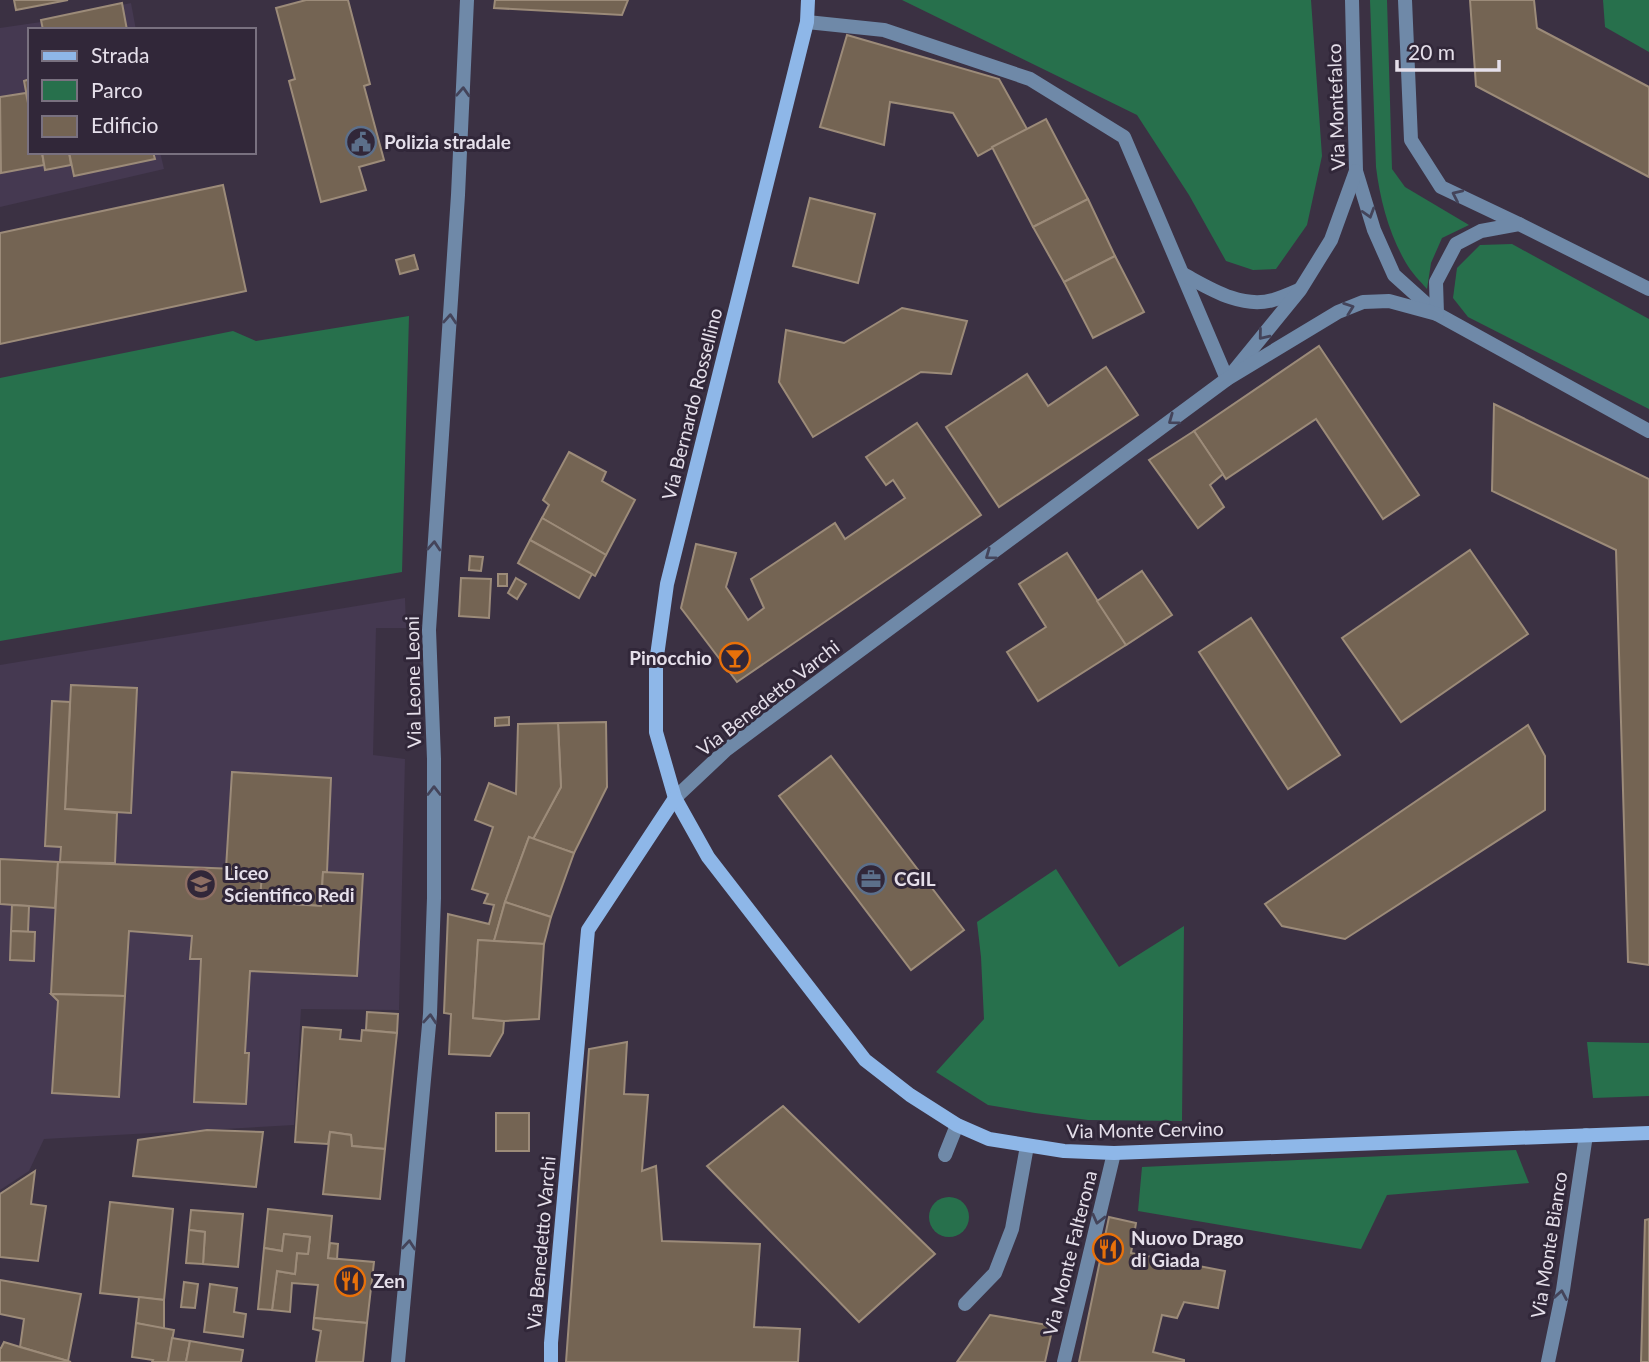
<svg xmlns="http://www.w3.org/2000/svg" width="1649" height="1362" viewBox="0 0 1649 1362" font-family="Lato,sans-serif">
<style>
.built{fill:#453951}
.green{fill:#27704c}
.building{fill:#746453;stroke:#9c8b79;stroke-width:2}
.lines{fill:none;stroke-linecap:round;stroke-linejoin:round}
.lane{stroke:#6f89a8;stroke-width:14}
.street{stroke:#6f89a8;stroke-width:14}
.secondary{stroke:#8eb7e8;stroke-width:14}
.oneway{stroke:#44445a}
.labels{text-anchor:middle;stroke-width:6;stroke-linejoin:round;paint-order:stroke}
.street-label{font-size:19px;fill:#e5dfea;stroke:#312739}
.poi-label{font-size:19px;font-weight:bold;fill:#e5dfea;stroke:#312739;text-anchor:start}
</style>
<rect width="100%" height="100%" fill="#3b3143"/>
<!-- built -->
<g class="built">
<polygon points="131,3 136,30 30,30 30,152 160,152 164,169 0,207 0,28 41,22"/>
<polygon points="405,598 406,628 376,628 373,755 405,759 399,1010 301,1009 294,1125 44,1139 29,1171 0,1190 0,665"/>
</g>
<!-- green -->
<g class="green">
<polygon points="902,0 1311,0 1322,156 1307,225 1276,269 1253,270 1226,261 1189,195 1137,115"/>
<path d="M1370 0H1387L1392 169 1405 187 1469 225 1442 238 1431 263 1427 289C1420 281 1411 272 1406 263 1389 234 1380 200 1376 167Z"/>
<polygon points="1603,0 1649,0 1649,52 1605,27"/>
<polygon points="1512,244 1649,319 1649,409 1468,317 1453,298 1457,268 1480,245"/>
<polygon points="409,316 402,572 0,641 0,378 233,331 256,341"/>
<polygon points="1056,869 1119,967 1184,926 1182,1121 1088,1120 1035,1113 988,1105 936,1072 984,1019 981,957 977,922"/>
<polygon points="1587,1042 1649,1043 1649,1096 1593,1098"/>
<polygon points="1516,1150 1529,1183 1387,1195 1361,1249 1138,1211 1142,1167"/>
<circle cx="949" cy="1217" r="20"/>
</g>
<!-- building -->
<g class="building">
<polygon points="14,0 68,0 16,10"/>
<polygon points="306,0 348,0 370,84 364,86 384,160 359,167 366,190 321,202 289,81 295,79 276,8"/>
<polygon points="495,0 628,0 622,15 494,8"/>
<polygon points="1470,0 1534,0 1537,28 1649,87 1649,177 1476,86"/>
<polygon points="122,3 127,30 43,30 41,20"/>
<polygon points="847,35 999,79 1027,129 978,156 953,113 890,102 884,145 820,127"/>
<polygon points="30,79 30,113 24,81"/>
<polygon points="26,93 30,113 30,152 42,152 44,165 1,173 0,97"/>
<polygon points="1046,119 1088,199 1033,227 992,147"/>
<polygon points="42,152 69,152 71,165 45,170"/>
<polygon points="69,152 153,152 155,159 74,176"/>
<polygon points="223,185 246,291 0,344 0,233"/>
<polygon points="810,198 875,214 858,283 793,266"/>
<polygon points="1088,199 1115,256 1064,282 1033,227"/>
<polygon points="414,255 418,269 400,274 396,260"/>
<polygon points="1115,256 1144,312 1093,338 1064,282"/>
<polygon points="902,308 967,321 951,374 921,372 813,437 779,382 786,330 844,343"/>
<polygon points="1319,346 1419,495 1383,519 1316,419 1226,479 1194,431"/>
<polygon points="1106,367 1138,415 999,507 946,427 1027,374 1048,406"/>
<polygon points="1494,404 1649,479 1649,965 1628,962 1616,550 1492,491"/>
<polygon points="917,423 981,515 737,682 681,608 696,544 736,553 726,587 748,620 764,608 751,579 835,523 845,539 905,498 893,480 886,485 866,457"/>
<polygon points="1194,431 1223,474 1210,485 1224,507 1198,528 1149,460"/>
<polygon points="569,452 606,472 602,481 635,500 606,555 542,518 549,505 543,500"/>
<polygon points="542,518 606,555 595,576 530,540"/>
<polygon points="530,540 592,574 579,598 518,563"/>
<polygon points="1470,550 1528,634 1401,722 1342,638"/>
<polygon points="1067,553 1126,645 1038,701 1007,652 1046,627 1019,584"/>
<polygon points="470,556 483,557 481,571 469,570"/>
<polygon points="1142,571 1172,615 1126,645 1097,601"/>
<rect x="498" y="574" width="9" height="12"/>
<polygon points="461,578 491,579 489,618 459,616"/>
<polygon points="516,578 526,584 517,599 508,593"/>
<polygon points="1251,618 1340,755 1288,789 1199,652"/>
<polygon points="71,685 137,688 131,813 65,809"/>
<polygon points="52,701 70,702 65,809 117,813 115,863 60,862 61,847 45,846"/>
<polygon points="509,717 509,725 495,726 495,718"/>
<polygon points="606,722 607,787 574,853 533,839 561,787 558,723"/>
<polygon points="558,723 561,787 533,839 529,837 505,902 494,941 478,940 473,1018 504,1021 503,1033 490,1056 449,1054 451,1014 444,1013 448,914 489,924 494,905 484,903 488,894 472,889 493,827 475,820 489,783 516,794 518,724"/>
<polygon points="1528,725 1545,756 1545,810 1345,939 1282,926 1265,904"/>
<polygon points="831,756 964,930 911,970 779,796"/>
<polygon points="232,772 331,778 327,872 323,872 321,906 260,902 262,870 226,868"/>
<polygon points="529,837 574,853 551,917 505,902"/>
<polygon points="0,859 58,862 55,908 0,904"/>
<polygon points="58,862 262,870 260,902 321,906 323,872 363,874 357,976 250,971 245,1053 249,1053 246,1104 194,1102 201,959 190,959 192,936 129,931 125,996 51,994"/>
<polygon points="505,902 551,917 544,944 494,941"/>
<polygon points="12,905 29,906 28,932 11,931"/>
<polygon points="11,931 35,932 34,961 10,960"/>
<polygon points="478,940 544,944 539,1019 504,1021 473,1018"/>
<polygon points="51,994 125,996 119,1097 52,1093 58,1001"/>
<polygon points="367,1012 398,1014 397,1033 366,1030"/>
<polygon points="303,1027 341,1030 340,1039 361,1041 362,1030 397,1033 385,1149 352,1146 351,1135 330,1132 328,1144 295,1142"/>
<polygon points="627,1042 624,1094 648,1095 642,1171 656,1166 662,1241 760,1244 754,1327 800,1329 798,1362 566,1362 589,1049"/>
<polygon points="783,1106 935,1254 859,1322 707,1166"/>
<rect x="496" y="1113" width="33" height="38"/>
<polygon points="207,1130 263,1132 256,1187 133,1176 138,1140"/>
<polygon points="330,1132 351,1135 352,1146 385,1149 380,1199 323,1194"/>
<polygon points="35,1171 31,1204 46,1206 38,1261 0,1257 0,1194"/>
<polygon points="110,1202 173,1209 164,1300 100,1293"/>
<polygon points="268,1209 332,1216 328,1258 374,1262 367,1323 314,1318 318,1285 292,1283 290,1312 272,1310 277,1271 295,1274 297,1253 308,1254 310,1237 284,1234 282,1251 264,1248"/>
<polygon points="191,1210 243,1214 238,1267 203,1264 205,1232 189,1230"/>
<polygon points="1109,1217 1136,1223 1131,1253 1225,1271 1218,1308 1184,1302 1177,1318 1162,1315 1153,1352 1184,1360 1184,1362 1079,1362"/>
<polygon points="1649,1219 1649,1362 1641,1362 1645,1220"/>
<polygon points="189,1230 205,1232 203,1264 186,1263"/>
<polygon points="284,1234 310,1237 308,1254 297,1253 295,1274 277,1271 272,1310 258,1309 264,1248 282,1251"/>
<polygon points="330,1243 338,1244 337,1259 328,1258"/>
<polygon points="0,1280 81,1294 68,1361 20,1347 24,1319 0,1314"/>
<polygon points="184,1282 198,1284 195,1308 181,1307"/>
<polygon points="210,1284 237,1288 234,1312 246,1314 243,1337 204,1332"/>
<polygon points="139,1297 164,1300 164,1329 136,1323"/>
<polygon points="990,1315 1053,1326 1045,1362 957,1362"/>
<polygon points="314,1318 367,1323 363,1362 316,1362 321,1331 313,1329"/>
<polygon points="136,1323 174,1330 168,1362 152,1362 153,1360 132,1357"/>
<polygon points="172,1338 190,1341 186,1362 168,1362"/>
<polygon points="190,1341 243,1350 241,1362 186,1362"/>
<polygon points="4,1342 20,1347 71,1362 0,1362 0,1348 1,1348"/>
</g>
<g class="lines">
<!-- lane -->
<g class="lane">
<polyline points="807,22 884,30 1030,79 1124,137 1227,379"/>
<polyline points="945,1155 957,1125"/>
<polyline points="965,1304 995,1273 1012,1229 1027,1146"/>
</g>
<!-- street -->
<g class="street">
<polyline points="1352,0 1356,171 1374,230 1394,275 1433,310"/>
<polyline points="1405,0 1411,140 1441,187 1519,224"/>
<path d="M1183 274C1209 288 1241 309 1273 300 1281 298 1290 294 1299 290"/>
<polyline points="1649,289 1519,224 1481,231 1456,244 1436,282 1437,314 1649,431"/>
<polyline points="1234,371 1300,290 1331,240 1356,171"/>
<polyline points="675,798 727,749 1227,379 1338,312 1363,302 1389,301 1437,314"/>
<polyline points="398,1362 430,1014 434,898 434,759 429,630 458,195 467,0"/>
<polyline points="1064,1362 1114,1153"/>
<polyline points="1548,1362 1563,1290 1586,1135"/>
</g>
<!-- secondary -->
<g class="secondary">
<polyline points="808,0 807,22 667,584 656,663 656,732 675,798 708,857 865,1060 910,1095 957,1125 989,1139 1064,1151 1114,1153 1649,1133"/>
<polyline points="551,1362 551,1343 588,930 675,798"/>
</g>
</g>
<!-- one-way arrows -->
<defs><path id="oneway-chevron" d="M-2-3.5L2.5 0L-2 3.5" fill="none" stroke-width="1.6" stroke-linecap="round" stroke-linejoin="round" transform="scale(1.75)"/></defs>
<g class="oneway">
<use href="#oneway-chevron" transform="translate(463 92) rotate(-87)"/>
<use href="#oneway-chevron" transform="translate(1457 195) rotate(-155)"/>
<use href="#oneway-chevron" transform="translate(1369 213) rotate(73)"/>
<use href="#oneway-chevron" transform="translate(1349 308) rotate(-20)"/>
<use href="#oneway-chevron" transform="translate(450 319) rotate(-86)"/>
<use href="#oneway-chevron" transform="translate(1263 335) rotate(129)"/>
<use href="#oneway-chevron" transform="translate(1173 420) rotate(144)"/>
<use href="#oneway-chevron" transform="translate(434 546) rotate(-86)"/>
<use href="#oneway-chevron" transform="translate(990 555) rotate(144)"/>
<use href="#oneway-chevron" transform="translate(434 791) rotate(-90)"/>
<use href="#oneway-chevron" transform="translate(430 1019) rotate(-86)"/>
<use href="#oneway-chevron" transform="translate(1098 1219) rotate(104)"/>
<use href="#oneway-chevron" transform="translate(409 1245) rotate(-85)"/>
<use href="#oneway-chevron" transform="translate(1561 1295) rotate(-80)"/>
</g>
<!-- icons -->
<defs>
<g id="civic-ring" transform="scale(1.575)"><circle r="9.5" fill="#312739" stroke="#5c6f8a" stroke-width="1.5"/><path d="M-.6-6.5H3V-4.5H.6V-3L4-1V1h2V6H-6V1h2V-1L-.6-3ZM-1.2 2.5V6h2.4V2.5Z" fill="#5c6f8a"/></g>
<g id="bar-ring" transform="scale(1.575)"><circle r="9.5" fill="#312739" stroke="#e8710a" stroke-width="1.5"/><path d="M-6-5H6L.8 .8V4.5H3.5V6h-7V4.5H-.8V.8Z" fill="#e8710a"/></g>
<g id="office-ring" transform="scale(1.575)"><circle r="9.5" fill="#312739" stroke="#5c6f8a" stroke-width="1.5"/><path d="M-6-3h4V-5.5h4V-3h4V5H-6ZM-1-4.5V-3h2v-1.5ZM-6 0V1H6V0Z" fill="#5c6f8a"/></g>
<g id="university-ring" transform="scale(1.575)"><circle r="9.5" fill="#312739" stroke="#8d6e63" stroke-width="1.5"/><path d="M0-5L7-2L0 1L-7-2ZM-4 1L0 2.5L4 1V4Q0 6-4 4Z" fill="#8d6e63"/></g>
<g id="restaurant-ring" transform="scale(1.575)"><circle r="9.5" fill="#312739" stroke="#e8710a" stroke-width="1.5"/><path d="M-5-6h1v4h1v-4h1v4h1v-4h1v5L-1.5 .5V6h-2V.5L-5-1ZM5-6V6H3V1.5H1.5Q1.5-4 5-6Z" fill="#e8710a"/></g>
</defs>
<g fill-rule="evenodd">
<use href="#civic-ring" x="361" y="142"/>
<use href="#bar-ring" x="735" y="658"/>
<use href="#office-ring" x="871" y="879"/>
<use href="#university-ring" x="201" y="884"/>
<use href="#restaurant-ring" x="1108" y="1249"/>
<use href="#restaurant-ring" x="350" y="1281"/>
</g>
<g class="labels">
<!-- street labels -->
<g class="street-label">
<text transform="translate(1336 107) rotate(-92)" y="7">Via Montefalco</text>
<text transform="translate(692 404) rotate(-76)" y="7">Via Bernardo Rossellino</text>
<text transform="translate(413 682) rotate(-91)" y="7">Via Leone Leoni</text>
<text transform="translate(768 698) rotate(-38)" y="7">Via Benedetto Varchi</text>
<text transform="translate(1145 1130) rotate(-1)" y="7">Via Monte Cervino</text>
<text transform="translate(541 1243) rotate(-85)" y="7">Via Benedetto Varchi</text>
<text transform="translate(1549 1245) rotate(-81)" y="7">Via Monte Bianco</text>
<text transform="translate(1070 1253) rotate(-76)" y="7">Via Monte Falterona</text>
</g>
<!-- poi labels -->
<g class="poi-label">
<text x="384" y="149">Polizia stradale</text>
<text x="712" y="665" text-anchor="end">Pinocchio</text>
<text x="224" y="880">Liceo<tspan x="224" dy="22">Scientifico Redi</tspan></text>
<text x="894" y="886">CGIL</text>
<text x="1131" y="1245">Nuovo Drago<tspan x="1131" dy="22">di Giada</tspan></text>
<text x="373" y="1288">Zen</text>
</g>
</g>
<!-- legend -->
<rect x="28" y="28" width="228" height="126" fill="#312739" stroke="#797180" stroke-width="2"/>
<rect x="42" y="51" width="35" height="10" fill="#8eb7e8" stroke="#797180" stroke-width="2"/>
<text x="91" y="63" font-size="21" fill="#e5dfea">Strada</text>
<rect x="42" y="80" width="35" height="21" fill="#27704c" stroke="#797180" stroke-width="2"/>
<text x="91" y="98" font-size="21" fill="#e5dfea">Parco</text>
<rect x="42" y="116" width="35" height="21" fill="#746453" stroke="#797180" stroke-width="2"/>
<text x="91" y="133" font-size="21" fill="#e5dfea">Edificio</text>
<!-- scale -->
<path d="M1397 60v10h102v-10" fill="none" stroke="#e5dfea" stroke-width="3.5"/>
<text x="1408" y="60" font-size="21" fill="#e5dfea" stroke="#312739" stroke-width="5" paint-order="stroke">20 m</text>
</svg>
